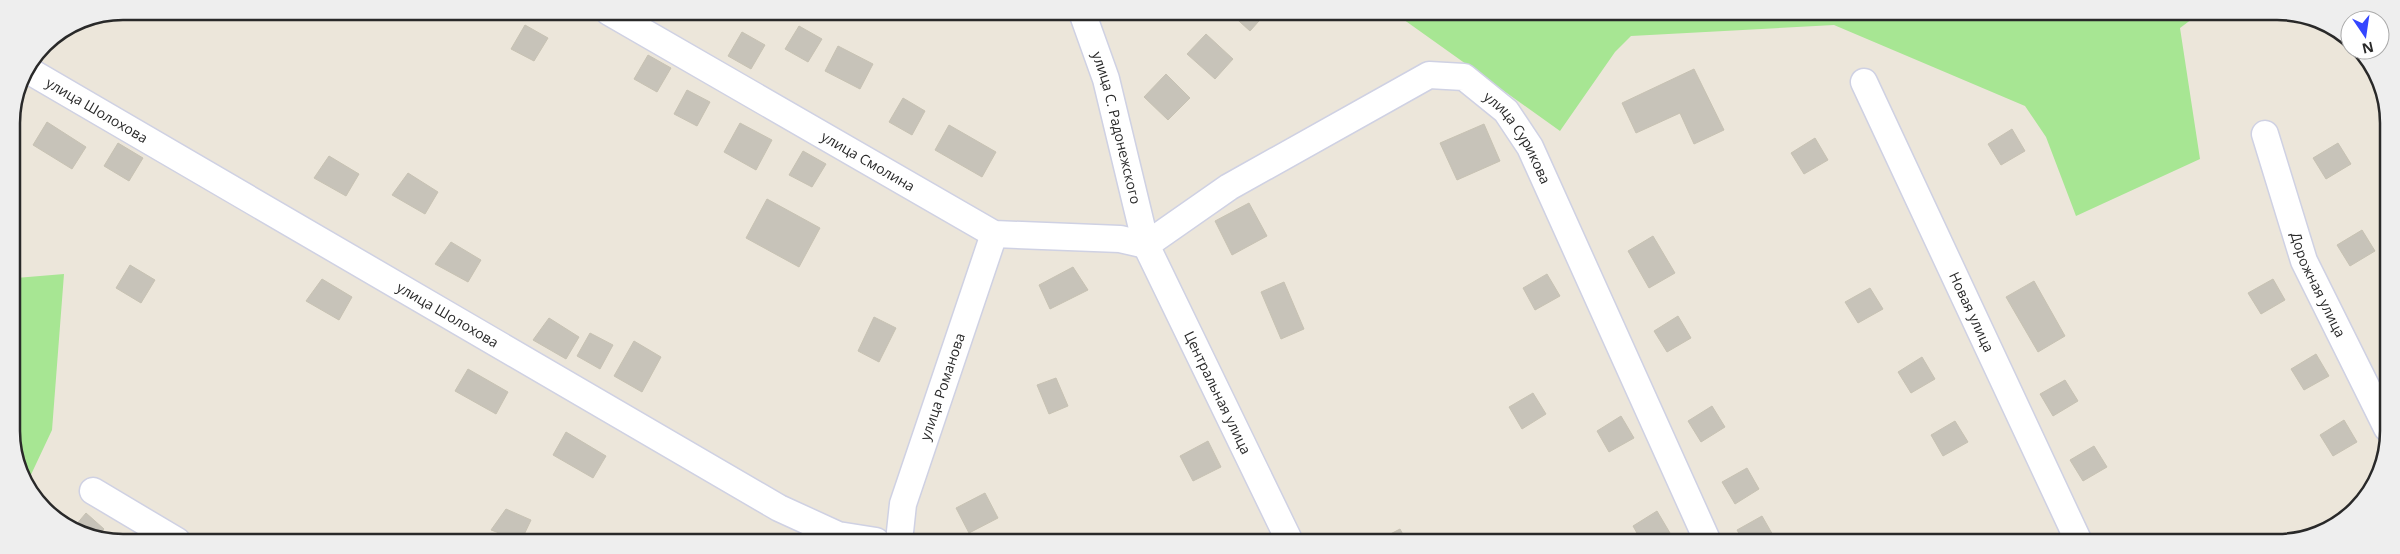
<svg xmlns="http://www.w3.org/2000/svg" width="2400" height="554" viewBox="0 0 2400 554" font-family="'Open Sans',sans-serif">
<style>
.green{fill:#a7e693}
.building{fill:#c7c3b9;stroke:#c7c2b3}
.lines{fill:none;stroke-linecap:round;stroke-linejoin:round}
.minor-casing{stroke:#cfd1e3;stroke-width:29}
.minor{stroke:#fff;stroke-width:26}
.labels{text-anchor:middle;stroke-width:5;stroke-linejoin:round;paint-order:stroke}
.street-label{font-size:14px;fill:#292929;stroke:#fff}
.rim{fill:none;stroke:#292929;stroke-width:2.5}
</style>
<rect width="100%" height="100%" fill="#ece6da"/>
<!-- green -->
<g class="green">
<polygon points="1393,12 2200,13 2180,28 2200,159 2076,216 2046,137 2025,106 1834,25 1631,36 1615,52 1560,131"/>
<polygon points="64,274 52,430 28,481 13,453 12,275 16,278"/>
</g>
<!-- building -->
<g class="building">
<polygon points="1229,12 1267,12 1250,31"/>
<polygon points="525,25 548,38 534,61 511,49"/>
<polygon points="799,26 822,39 808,62 785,49"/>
<polygon points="742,32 765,45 751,69 728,56"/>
<polygon points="1206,34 1233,59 1215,79 1187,54"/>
<polygon points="838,46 873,64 860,89 825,71"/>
<polygon points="648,55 671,68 657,92 634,79"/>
<polygon points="1694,69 1724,130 1694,144 1680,113 1636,133 1622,103"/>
<polygon points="1166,74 1190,98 1168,120 1144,97"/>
<polygon points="687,90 710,102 697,126 674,114"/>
<polygon points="903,98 925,111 912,135 889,122"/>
<polygon points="47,122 86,147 72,169 33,145"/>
<polygon points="740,123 772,140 756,170 724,152"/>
<polygon points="1484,124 1500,161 1457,180 1440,143"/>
<polygon points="949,125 996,152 982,177 935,150"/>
<polygon points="2012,129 2025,151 2001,165 1988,144"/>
<polygon points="1815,138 1828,160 1804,174 1791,153"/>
<polygon points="118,143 143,158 129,181 104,166"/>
<polygon points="2338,143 2351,164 2326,179 2313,158"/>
<polygon points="803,151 826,164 812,187 789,175"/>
<polygon points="329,156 359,174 346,196 314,178"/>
<polygon points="408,173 438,192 425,214 392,195"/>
<polygon points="767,199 820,228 799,267 746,238"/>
<polygon points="1249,203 1267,236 1232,255 1215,221"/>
<polygon points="2362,230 2375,251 2350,266 2337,245"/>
<polygon points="1653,236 1675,273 1649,288 1628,251"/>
<polygon points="451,242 481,260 468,282 435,264"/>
<polygon points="130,265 155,280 141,303 116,288"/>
<polygon points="1073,267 1088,290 1050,309 1039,285"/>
<polygon points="1547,274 1560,296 1535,310 1523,288"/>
<polygon points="322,279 352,297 339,320 306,301"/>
<polygon points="2273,279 2285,300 2261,314 2248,293"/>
<polygon points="2034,281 2065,336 2038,352 2006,297"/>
<polygon points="1284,282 1304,329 1281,339 1261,292"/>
<polygon points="1870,288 1883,309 1858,323 1845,302"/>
<polygon points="1678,316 1691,338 1667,352 1654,331"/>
<polygon points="874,317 896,328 879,362 858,351"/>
<polygon points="549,318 579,337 566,359 533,340"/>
<polygon points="590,333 613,345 600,369 577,356"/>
<polygon points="634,341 661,357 642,392 614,376"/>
<polygon points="2316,354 2329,376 2304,390 2291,369"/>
<polygon points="1922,357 1935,379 1911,393 1898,372"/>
<polygon points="468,369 508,392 496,414 455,391"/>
<polygon points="1056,378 1068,406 1049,414 1037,385"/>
<polygon points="2065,380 2078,401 2053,416 2040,394"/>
<polygon points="1533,393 1546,414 1522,429 1509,407"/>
<polygon points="1712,406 1725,427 1701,442 1688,421"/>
<polygon points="1621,416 1634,438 1609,452 1597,431"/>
<polygon points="2344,420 2357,442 2333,456 2320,435"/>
<polygon points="1955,421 1968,442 1943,456 1931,435"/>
<polygon points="566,432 606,456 593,478 553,455"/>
<polygon points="1208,441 1221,467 1193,481 1180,456"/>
<polygon points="2094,446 2107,467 2083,481 2070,460"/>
<polygon points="1747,468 1759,489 1735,504 1722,482"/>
<polygon points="985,493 998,518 969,533 956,508"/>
<polygon points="506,509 531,520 521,541 491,530"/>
<polygon points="1657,511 1670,533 1654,542 1642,542 1633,526"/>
<polygon points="86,513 104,529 96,538 75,526"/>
<polygon points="1762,516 1774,537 1766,542 1744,542 1737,530"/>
<polygon points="1400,529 1407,542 1375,542"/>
</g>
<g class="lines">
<!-- minor casing -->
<g class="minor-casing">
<g id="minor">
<path id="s1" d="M609 12 994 234 1120 239 1146 245"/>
<path id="s2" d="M1082 12 1106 79 1146 245 1290 542"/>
<path id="s3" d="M26 69 779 508 838 535 876 541"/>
<path id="s4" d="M1864 82 2079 542"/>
<path id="s5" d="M2265 134 2304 261 2387 428"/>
<path id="s6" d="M1146 245 1229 187 1429 75 1464 77 1506 111 1530 147 1708 542"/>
<polyline points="93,491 177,541"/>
<path id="s7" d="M899 541 903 504 994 234"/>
</g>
</g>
<!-- minor -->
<use href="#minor" class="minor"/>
</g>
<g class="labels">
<!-- street labels -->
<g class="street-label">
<text dy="5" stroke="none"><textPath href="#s3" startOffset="82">улица Шолохова</textPath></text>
<text dy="5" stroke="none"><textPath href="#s2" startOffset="121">улица С. Радонежского</textPath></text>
<text dy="5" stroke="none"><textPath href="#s6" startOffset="448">улица Сурикова</textPath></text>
<text dy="5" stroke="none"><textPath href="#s1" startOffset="299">улица Смолина</textPath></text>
<text dy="5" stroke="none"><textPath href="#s5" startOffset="160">Дорожная улица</textPath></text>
<text dy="5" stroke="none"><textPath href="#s4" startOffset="254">Новая улица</textPath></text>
<text dy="5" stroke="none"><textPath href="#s3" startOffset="488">улица Шолохова</textPath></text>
<text dy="5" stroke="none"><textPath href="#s7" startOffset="161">улица Романова</textPath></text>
<text dy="5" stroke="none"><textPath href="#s2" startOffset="406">Центральная улица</textPath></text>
</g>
</g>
<!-- crop -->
<path d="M0 0H2400V554H0ZM123 20H2277A103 103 0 0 1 2380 123V431A103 103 0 0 1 2277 534H123A103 103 0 0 1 20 431V123A103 103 0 0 1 123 20Z" fill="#eee" fill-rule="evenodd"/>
<path class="rim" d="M123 20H2277A103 103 0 0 1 2380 123V431A103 103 0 0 1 2277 534H123A103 103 0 0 1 20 431V123A103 103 0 0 1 123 20Z"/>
<!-- north arrow -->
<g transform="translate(2365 35) rotate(167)"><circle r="24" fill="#ffffff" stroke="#a9a9a9"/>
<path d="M0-4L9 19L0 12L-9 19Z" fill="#3446ff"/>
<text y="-8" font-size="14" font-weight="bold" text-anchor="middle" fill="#292929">N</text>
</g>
</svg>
